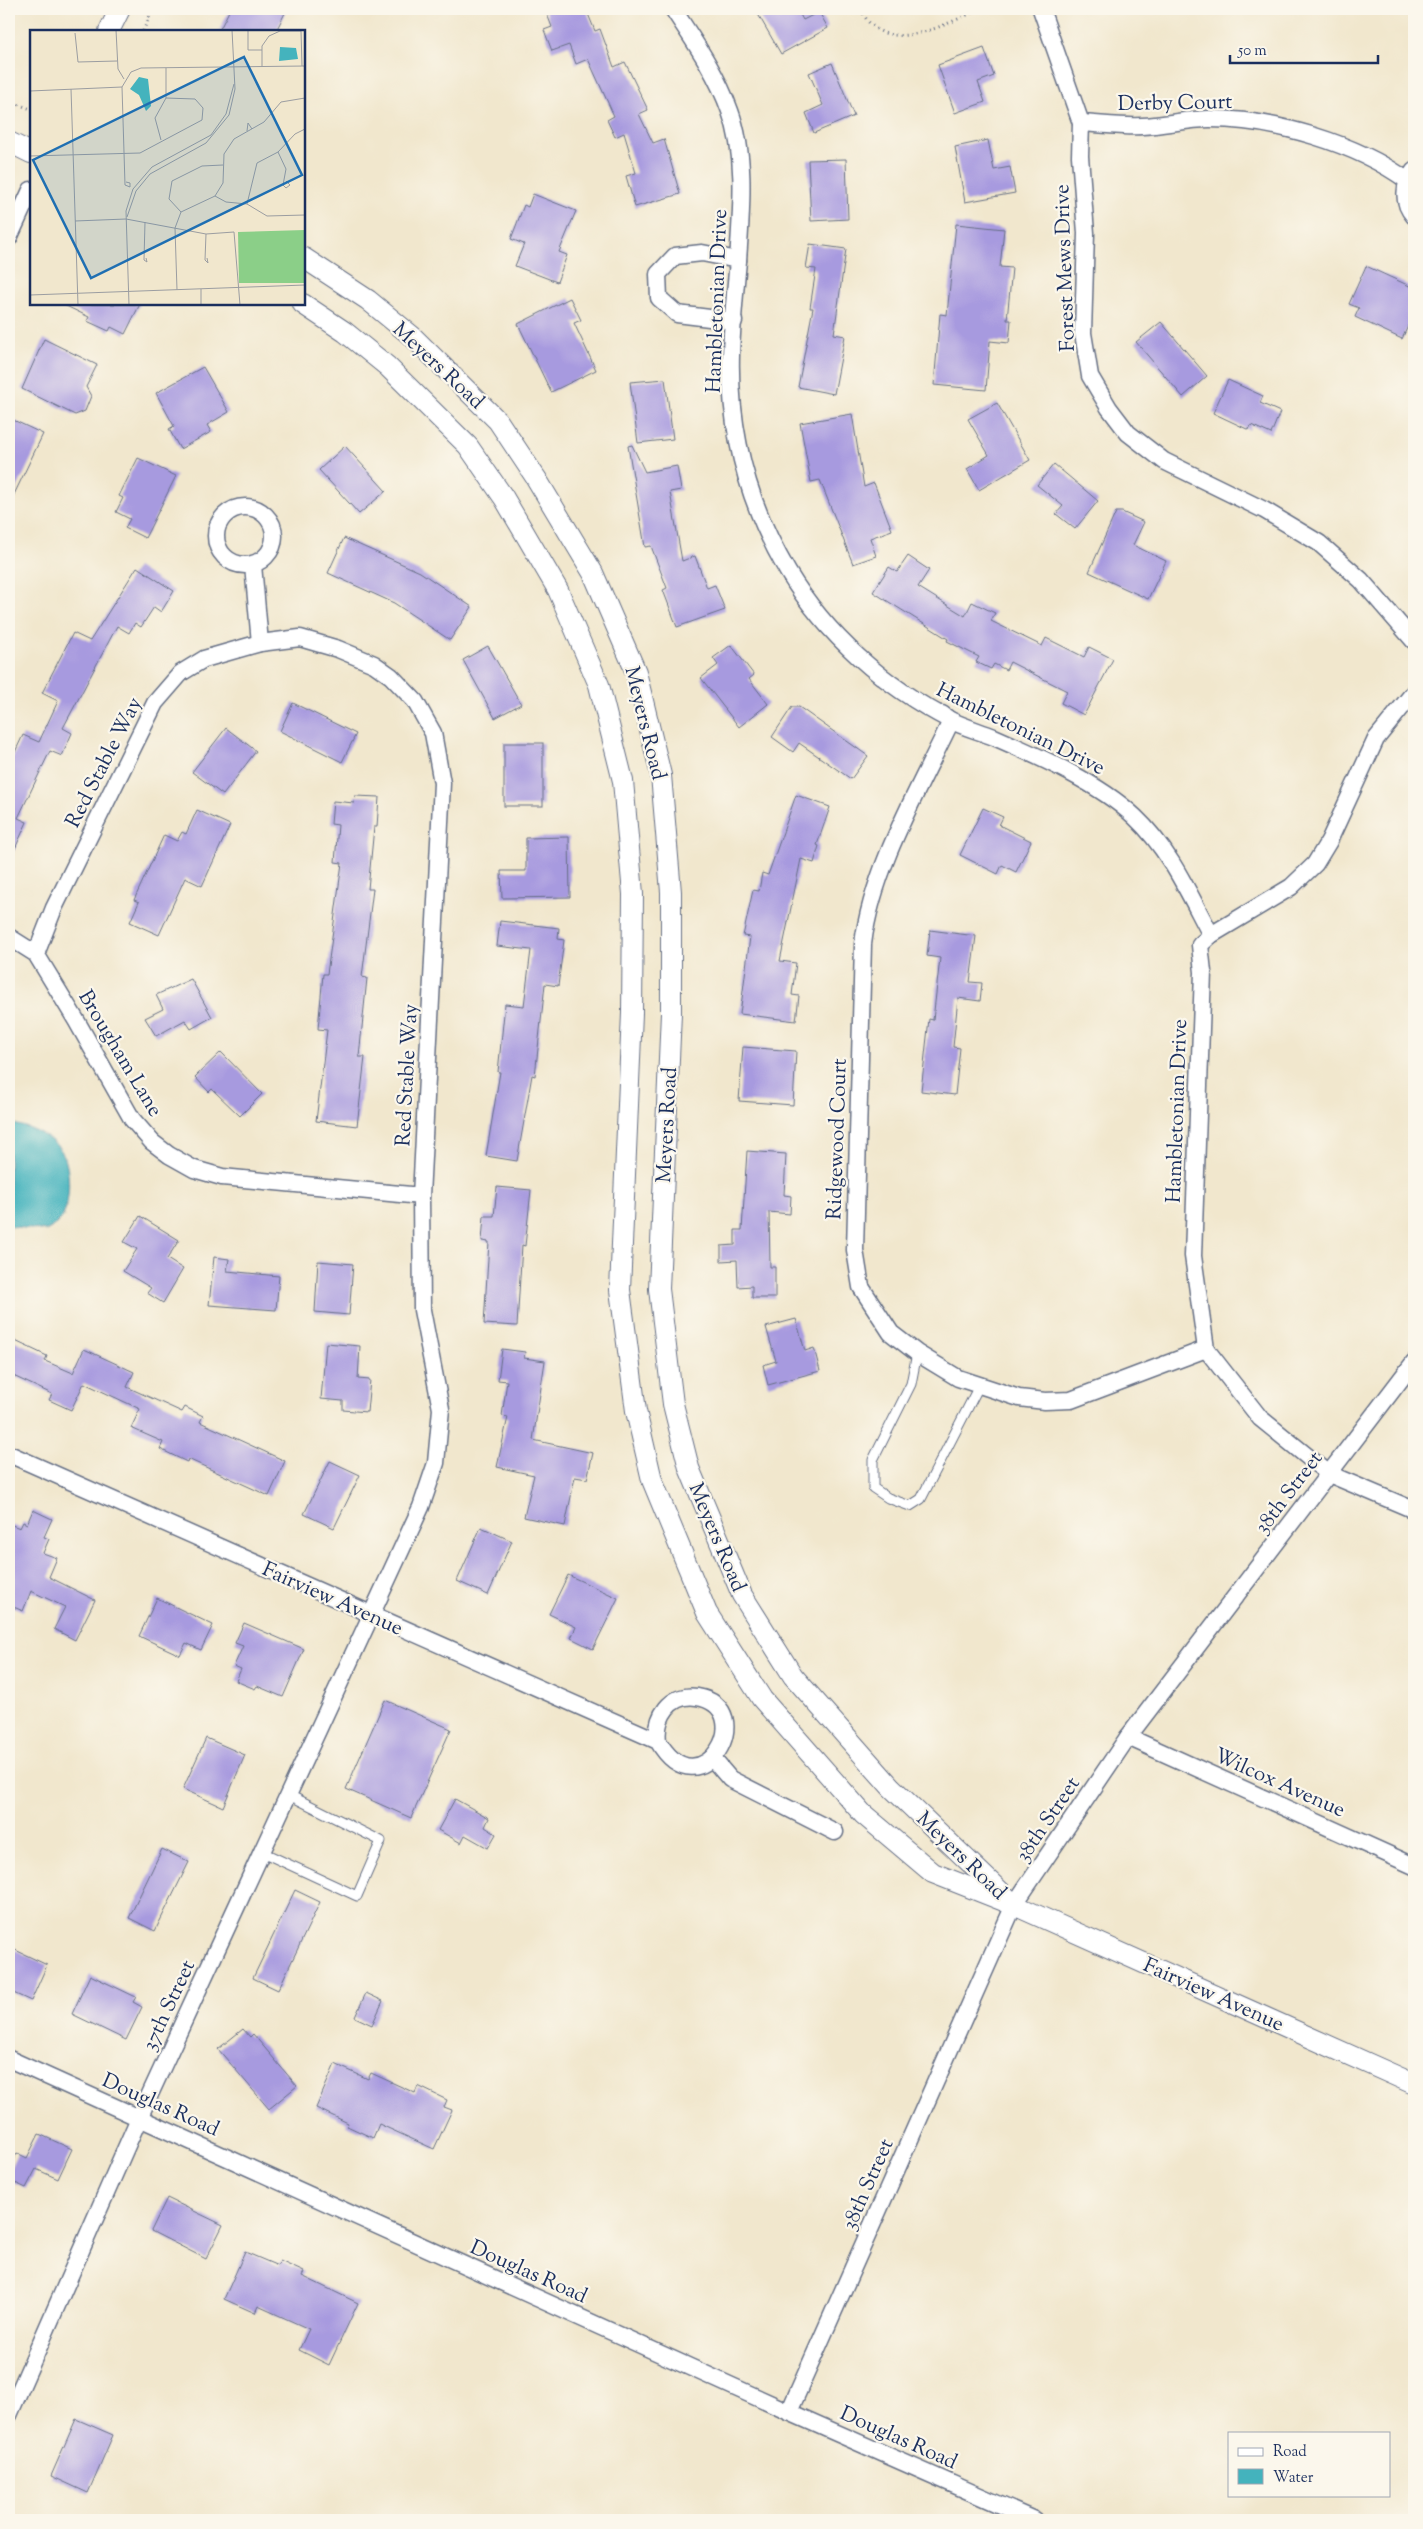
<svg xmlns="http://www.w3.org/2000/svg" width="1423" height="2529" viewBox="0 0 1423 2529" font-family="'Sorts Mill Goudy',serif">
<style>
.water{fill:#44b3bd;stroke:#30718e}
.building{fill:#a79adf}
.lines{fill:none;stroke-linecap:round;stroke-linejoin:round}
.service-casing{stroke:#666f85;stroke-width:11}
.minor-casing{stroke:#666f85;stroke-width:19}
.tertiary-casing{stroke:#666f85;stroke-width:22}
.path{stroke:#666f85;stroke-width:3;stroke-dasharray:1 4;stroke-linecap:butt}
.service{stroke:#fff;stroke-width:9}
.minor{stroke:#fff;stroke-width:16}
.tertiary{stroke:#fff;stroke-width:20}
.labels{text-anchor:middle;stroke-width:4.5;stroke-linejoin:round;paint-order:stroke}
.street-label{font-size:21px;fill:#1b2f5e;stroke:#fbf7ec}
.inset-road{fill:none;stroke:#9b9da1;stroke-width:1}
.view{fill:#1f6fb2;fill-opacity:0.15;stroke:#1f6fb2;stroke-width:2.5}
.inset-edge{fill:none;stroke:#1b2f5e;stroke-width:2.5}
</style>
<rect width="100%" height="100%" fill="#fbf7ec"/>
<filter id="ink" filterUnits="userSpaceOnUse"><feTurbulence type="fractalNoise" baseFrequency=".02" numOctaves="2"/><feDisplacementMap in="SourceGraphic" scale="10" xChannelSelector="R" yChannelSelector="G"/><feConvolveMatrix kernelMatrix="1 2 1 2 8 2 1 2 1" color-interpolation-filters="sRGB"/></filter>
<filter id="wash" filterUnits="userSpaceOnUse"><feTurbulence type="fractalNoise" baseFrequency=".0096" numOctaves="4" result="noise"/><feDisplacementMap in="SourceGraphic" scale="20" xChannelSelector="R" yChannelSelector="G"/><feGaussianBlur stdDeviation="1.12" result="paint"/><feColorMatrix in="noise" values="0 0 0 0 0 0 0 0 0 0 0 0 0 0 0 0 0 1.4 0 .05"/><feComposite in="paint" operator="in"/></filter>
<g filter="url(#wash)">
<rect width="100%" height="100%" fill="#f1e7cd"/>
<!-- water -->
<path class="water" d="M9 1123C27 1126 51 1135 62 1152 71 1166 71 1205 61 1219 57 1224 51 1228 46 1231L9 1226Z"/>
<g id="blocks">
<!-- building -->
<g class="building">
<polygon points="230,9 287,9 276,31 219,31"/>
<polygon points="545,9 586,9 595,31 600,29 614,67 625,62 648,110 639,114 653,143 664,139 680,194 635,207 626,176 636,173 624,133 615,137 607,120 614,116 588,59 576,64 569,45 552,51 544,30 552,27"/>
<polygon points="755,9 797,9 803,20 819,12 828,28 781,54"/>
<polygon points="984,48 994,76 978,82 985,102 955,113 938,65"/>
<polygon points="832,63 854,116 814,133 806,113 823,105 809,73"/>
<polygon points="988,140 994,170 1010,167 1015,193 965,202 955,147"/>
<polygon points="846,159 848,219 811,221 808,160"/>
<polygon points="533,194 576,211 559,252 567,255 557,282 515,266 524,244 511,239 524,205 528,207"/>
<polygon points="956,224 1004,229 1000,267 1012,268 1007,320 1011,320 1009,343 990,341 986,390 934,385 940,314 947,315"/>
<polygon points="810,244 846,249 834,334 845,336 834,394 798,387 813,308 810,308 816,269 806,268"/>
<polygon points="1366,266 1414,288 1414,313 1402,339 1355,317 1359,308 1349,304"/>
<polygon points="570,298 581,320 574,323 596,370 551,392 518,324"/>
<polygon points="62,304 140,304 125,334 111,327 109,331 87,321 89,317"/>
<polygon points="1161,322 1207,376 1183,397 1136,342"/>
<polygon points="44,339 97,365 86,387 91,396 85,411 75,415 22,389"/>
<polygon points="203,367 229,412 207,425 211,432 180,449 169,429 174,426 156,393"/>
<polygon points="665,379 673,439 638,443 630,382"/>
<polygon points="1228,380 1263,396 1260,403 1280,412 1271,434 1251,425 1249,430 1213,413"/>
<polygon points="997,403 1030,460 979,490 967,469 989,455 968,419"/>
<polygon points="852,414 864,487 874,483 892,530 870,538 876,556 853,564 820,480 811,482 800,423"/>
<polygon points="9,418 43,434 9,505"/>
<polygon points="632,445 645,472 677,466 681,490 670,492 682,561 695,556 707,588 715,585 725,610 677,627 663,590 667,588 651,546 645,547 628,446"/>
<polygon points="345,446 386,491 359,514 319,470"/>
<polygon points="138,458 176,476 145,538 125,528 130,519 116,512 123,498 119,496"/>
<polygon points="1054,464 1098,501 1075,529 1056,514 1063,506 1037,485"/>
<polygon points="1116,512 1122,512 1144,522 1133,545 1166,561 1148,599 1089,572"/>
<polygon points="344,538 420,572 472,607 450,640 394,603 328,573"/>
<polygon points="908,556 929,570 918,587 965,616 972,602 995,613 991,621 1042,646 1046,638 1084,657 1089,647 1113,659 1084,715 1061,703 1067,691 1010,662 1006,670 994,664 991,669 976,662 979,657 947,641 948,639 873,592 889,567 897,572"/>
<polygon points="137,567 174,591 161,612 154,607 141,627 135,623 129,633 117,626 63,728 72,733 62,756 50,751 18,818 27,822 9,862 9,765 23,735 39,742 58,701 42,693 73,633 90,641"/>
<polygon points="731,645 754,675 749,679 768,704 739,727 701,678 718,665 713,658"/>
<polygon points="488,646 521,704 495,718 463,660"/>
<polygon points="293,703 356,734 342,762 280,731"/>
<polygon points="792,707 799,707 868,756 851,779 799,743 793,752 772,737"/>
<polygon points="226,728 256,751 223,795 192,772"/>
<rect x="504" y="743" width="39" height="63"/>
<polygon points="796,795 830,807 817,845 819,846 814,863 801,859 780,961 796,963 792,995 799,996 796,1021 740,1014 750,937 743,936 753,890 759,891 762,873 768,875"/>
<polygon points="355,796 379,797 377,827 374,827 368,889 373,889 362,977 367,978 359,1057 365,1057 357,1126 316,1121 327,1030 318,1029 323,974 327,974 342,863 335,862 338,825 331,824 333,801 354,803"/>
<polygon points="983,808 1003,817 999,825 1031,841 1016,872 1002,865 998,874 960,855"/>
<polygon points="197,810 230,825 202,886 185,878 159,935 130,922 139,902 134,900 164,835 177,841 182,832 186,834"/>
<polygon points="569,837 570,897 502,898 501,871 526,871 526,838"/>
<polygon points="500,921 559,928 558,939 564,940 558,986 545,984 535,1076 532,1075 517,1161 486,1156 500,1072 498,1072 505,1004 524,1006 531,950 497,946"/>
<polygon points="930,930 976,936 970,982 982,983 980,1001 958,998 953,1047 960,1048 955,1095 921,1091 929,1019 933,1020 940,958 927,956"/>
<polygon points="191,979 212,1017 191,1029 185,1020 156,1036 145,1018 163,1009 156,995"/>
<polygon points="743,1047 796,1051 793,1105 739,1101"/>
<polygon points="221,1052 262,1094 240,1116 212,1089 209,1092 195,1077"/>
<polygon points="747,1151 786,1154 784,1195 791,1196 790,1214 769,1212 770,1267 775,1267 775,1298 752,1298 752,1286 738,1287 737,1260 721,1261 721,1246 735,1245 735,1230 742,1230"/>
<polygon points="497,1187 531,1190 525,1246 522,1245 517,1326 484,1324 489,1242 482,1241 484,1216 494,1216"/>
<polygon points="140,1216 179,1240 167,1259 183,1269 163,1303 147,1293 151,1288 123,1271 137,1249 124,1242"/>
<polygon points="214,1257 229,1259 227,1271 279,1276 276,1310 209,1305"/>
<polygon points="318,1261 353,1264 349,1315 315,1312"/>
<polygon points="796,1319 805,1351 814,1348 820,1371 768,1385 763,1365 776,1361 766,1327"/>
<polygon points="9,1338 47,1356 45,1361 73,1373 84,1349 134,1372 127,1387 182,1412 185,1407 203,1416 200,1422 285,1461 269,1496 188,1459 187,1462 160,1449 163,1442 131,1428 140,1409 84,1383 71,1410 49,1400 52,1394 9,1374"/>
<polygon points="326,1343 360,1346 358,1379 370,1380 367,1412 343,1410 343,1401 321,1399"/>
<polygon points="502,1349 525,1352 524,1358 545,1361 533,1440 593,1453 587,1479 575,1477 565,1526 524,1517 534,1475 497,1467 508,1417 502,1416 507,1381 498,1380"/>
<polygon points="330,1461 360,1475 334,1528 304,1514"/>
<polygon points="33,1510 52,1519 44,1537 49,1539 43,1553 57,1558 49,1577 95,1600 75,1640 54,1629 65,1607 31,1591 23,1611 9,1605 9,1524 20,1528 23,1522 27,1524"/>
<polygon points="481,1527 512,1541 488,1595 457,1581"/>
<polygon points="568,1575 618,1598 593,1649 571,1638 576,1627 549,1614"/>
<polygon points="157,1598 213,1625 201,1650 186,1643 180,1655 139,1636"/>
<polygon points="244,1623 304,1649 283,1697 257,1686 255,1689 236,1681 241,1669 234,1666 243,1646 235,1643"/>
<polygon points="385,1700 451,1729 411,1818 346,1789"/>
<polygon points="206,1738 245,1755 223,1807 183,1789"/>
<polygon points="455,1799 489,1818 485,1827 496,1834 488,1848 465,1835 461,1843 438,1830"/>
<polygon points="162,1849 189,1862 155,1931 129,1918"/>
<polygon points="295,1890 320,1902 278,1990 253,1978"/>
<polygon points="9,1947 47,1965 31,2001 9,1991"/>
<polygon points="90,1975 136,1997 133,2002 142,2007 126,2040 72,2014"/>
<polygon points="366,1993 383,2001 372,2025 355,2017"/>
<polygon points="243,2029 250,2037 253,2034 297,2086 269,2109 218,2049"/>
<polygon points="335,2064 368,2079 371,2073 415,2093 418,2086 447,2100 444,2107 452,2110 434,2149 379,2124 373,2138 347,2126 348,2123 316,2108"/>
<polygon points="39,2134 72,2149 58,2179 36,2169 26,2188 9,2180 9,2171 17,2153 27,2158"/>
<polygon points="167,2198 223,2225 206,2259 151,2231"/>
<polygon points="245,2252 278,2266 280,2261 304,2272 302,2276 358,2303 329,2365 299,2350 309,2329 258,2306 255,2313 224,2299"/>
<polygon points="76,2419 113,2435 88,2493 51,2476"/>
</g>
</g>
</g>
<g filter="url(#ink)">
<use href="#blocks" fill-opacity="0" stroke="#666f85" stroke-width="1"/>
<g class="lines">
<!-- service casing -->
<g class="service-casing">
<g id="service">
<polyline points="917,1353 911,1384 873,1460 873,1488 888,1498 910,1506 921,1499 979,1386"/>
<polyline points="262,1852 357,1896 381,1841 289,1795"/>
</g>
</g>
<!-- minor casing -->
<g class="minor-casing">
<g id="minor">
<path d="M673 9C694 41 717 74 730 111 747 157 741 213 738 261 735 292 732 324 731 355 729 432 749 506 788 572 826 635 885 687 950 720 964 727 979 731 994 737 1040 757 1099 783 1135 817 1170 850 1189 894 1211 935"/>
<polyline points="1041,9 1081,123 1080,156 1086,233 1083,333 1090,376 1109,408 1128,433 1164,461 1264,510 1319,543 1361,580 1414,641"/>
<path d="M1081 123C1101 124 1122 127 1142 126 1165 125 1187 119 1210 119 1274 119 1356 143 1408 181"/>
<path d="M1414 171C1403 184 1402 203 1414 216"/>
<polyline points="9,238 31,190"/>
<polyline points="734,321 677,314 659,298 658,274 675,256 702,253 738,260"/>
<circle cx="245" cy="536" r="29"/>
<polyline points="253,565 260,643"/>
<polyline points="1414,692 1376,739 1329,841 1315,864 1291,887 1211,935 1200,945 1203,972 1193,1256 1206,1349 1260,1418 1329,1474 1414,1510"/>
<path d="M942 714 951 721C919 789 872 869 863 944L855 1250 861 1287 891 1333 917 1353 958 1378 1019 1398 1045 1401 1071 1400 1206 1349"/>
<polyline points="9,937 36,954 76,1020 132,1119 152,1142 169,1155 194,1169 222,1177 421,1196"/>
<path d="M9 1454 658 1741C701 1815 762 1707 697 1697 670 1693 655 1717 658 1741"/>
<polyline points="1128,1737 1414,1866"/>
<polyline points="712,1758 730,1779 835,1832"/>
<polyline points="9,2059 789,2412 1034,2520"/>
<polyline points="789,2412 1014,1905 1128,1737 1414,1362"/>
<polyline points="9,2415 139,2118 421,1507 436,1463 441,1409 422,1310 421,1196 442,783 433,733 415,701 391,676 374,664 338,649 300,638 260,643 204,659 181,673 155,703 54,908 36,954"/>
</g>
</g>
<!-- tertiary casing -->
<g class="tertiary-casing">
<g id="tertiary">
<polyline points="109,31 120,9"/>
<polyline points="9,142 31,153"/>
<polyline points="304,258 368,300 413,337 498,421 536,478 593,573 636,672 661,775 671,892 671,1013 659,1289 673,1404 689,1468 742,1595 793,1676 891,1787 1007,1898"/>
<polyline points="303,304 345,332 387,366 468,446 504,498 558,590 599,685 623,781 633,894 632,1013 620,1290 636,1411 652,1480 707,1613 762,1699 863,1814 933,1873 1014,1905 1414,2084"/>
</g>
</g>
<!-- path -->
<g class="path">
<path d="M861 9C882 60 946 24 980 9"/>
<polyline points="143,31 153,9"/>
<polyline points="9,101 31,109"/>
</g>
<!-- service -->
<use href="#service" class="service"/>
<!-- minor -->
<use href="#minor" class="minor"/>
<!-- tertiary -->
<use href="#tertiary" class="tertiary"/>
</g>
</g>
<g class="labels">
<!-- street labels -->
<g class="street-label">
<text transform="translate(1175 102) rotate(-1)" y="7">Derby Court</text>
<text transform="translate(1064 268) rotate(-92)" y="7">Forest Mews Drive</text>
<text transform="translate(716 301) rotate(-88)" y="7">Hambletonian Drive</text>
<text transform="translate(439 365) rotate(43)" y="7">Meyers Road</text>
<text transform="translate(646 723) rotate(76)" y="7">Meyers Road</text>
<text transform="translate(1021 728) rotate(26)" y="7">Hambletonian Drive</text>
<text transform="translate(103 762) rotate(-63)" y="7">Red Stable Way</text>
<text transform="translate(121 1053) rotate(59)" y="7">Brougham Lane</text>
<text transform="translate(406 1075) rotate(-87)" y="7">Red Stable Way</text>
<text transform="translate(1176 1111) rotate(-88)" y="7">Hambletonian Drive</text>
<text transform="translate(666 1125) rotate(-87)" y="7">Meyers Road</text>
<text transform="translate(836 1139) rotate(-88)" y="7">Ridgewood Court</text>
<text transform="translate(1288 1492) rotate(-53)" y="7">38th Street</text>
<text transform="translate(718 1537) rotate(67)" y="7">Meyers Road</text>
<text transform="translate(333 1598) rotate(24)" y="7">Fairview Avenue</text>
<text transform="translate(1280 1782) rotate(24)" y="7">Wilcox Avenue</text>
<text transform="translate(1047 1819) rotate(-56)" y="7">38th Street</text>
<text transform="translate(962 1855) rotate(44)" y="7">Meyers Road</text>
<text transform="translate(1214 1994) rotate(24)" y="7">Fairview Avenue</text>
<text transform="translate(168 2005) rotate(-65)" y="7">37th Street</text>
<text transform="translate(161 2104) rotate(24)" y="7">Douglas Road</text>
<text transform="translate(867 2184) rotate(-66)" y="7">38th Street</text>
<text transform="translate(529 2271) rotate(24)" y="7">Douglas Road</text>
<text transform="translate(899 2437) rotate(24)" y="7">Douglas Road</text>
</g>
</g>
<!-- overview -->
<g transform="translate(30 30)">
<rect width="275" height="275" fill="#f1e7cd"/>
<path d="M275 200V253H209L208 202Z" fill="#8bcf88"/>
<path d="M250 17 266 18 268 29 249 31ZM109 47 118 49 121 76 116 81 109 65 100 59Z" fill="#44b3bd"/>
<path class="inset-road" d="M86 0 88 39 94 49M218 0V20H232M271 1 272 36M45 3 48 32 87 31M232 36V16L239 6 250 1H271M41 59 48 275M0 61 92 57M217 101 218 93 222 99M131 110 125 88 136 68V38M248 122 256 139 253 155 256 158 260 155 256 151M0 126 110 123 172 90 173 78 165 69 136 68M96 152 100 153V157L95 155 92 57 101 42 111 38 275 36M185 166 196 172 217 174 237 186 275 185M217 174 227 133 248 122 265 104 275 99M151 182 139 169 142 151 172 136 193 135M97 187 106 161 120 144 176 113 199 85 205 59 202 0M45 191 96 189 176 204 204 202 210 275M115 192 114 230 117 232 116 228M176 204 175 230 178 233 177 228M171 259V275M147 260 145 198 151 182 185 166 193 153 194 124 204 109 234 92 251 72 275 68M0 265 275 255M99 275 96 181 103 159 122 137 181 105 196 84 204 54"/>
<path class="view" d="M214 27 272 145 61 248 3 130Z"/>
<rect width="275" height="275" class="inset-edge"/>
</g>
<!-- margin -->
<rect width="1423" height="2529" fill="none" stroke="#fbf7ec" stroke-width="30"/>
<!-- legend -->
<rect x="1228" y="2432" width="162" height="65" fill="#fbf7ec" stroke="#a1a7b3"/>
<rect x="1238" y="2448" width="25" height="8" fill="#ffffff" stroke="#a1a7b3"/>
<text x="1273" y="2456" font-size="15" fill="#1b2f5e">Road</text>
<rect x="1238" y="2469" width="25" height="15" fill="#44b3bd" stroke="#a1a7b3"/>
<text x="1273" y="2482" font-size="15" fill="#1b2f5e">Water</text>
<!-- scale -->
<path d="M1230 55v8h148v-8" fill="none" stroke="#1b2f5e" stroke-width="2.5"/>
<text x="1238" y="55" font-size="15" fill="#1b2f5e" stroke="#fbf7ec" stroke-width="4" paint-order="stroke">50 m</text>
</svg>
